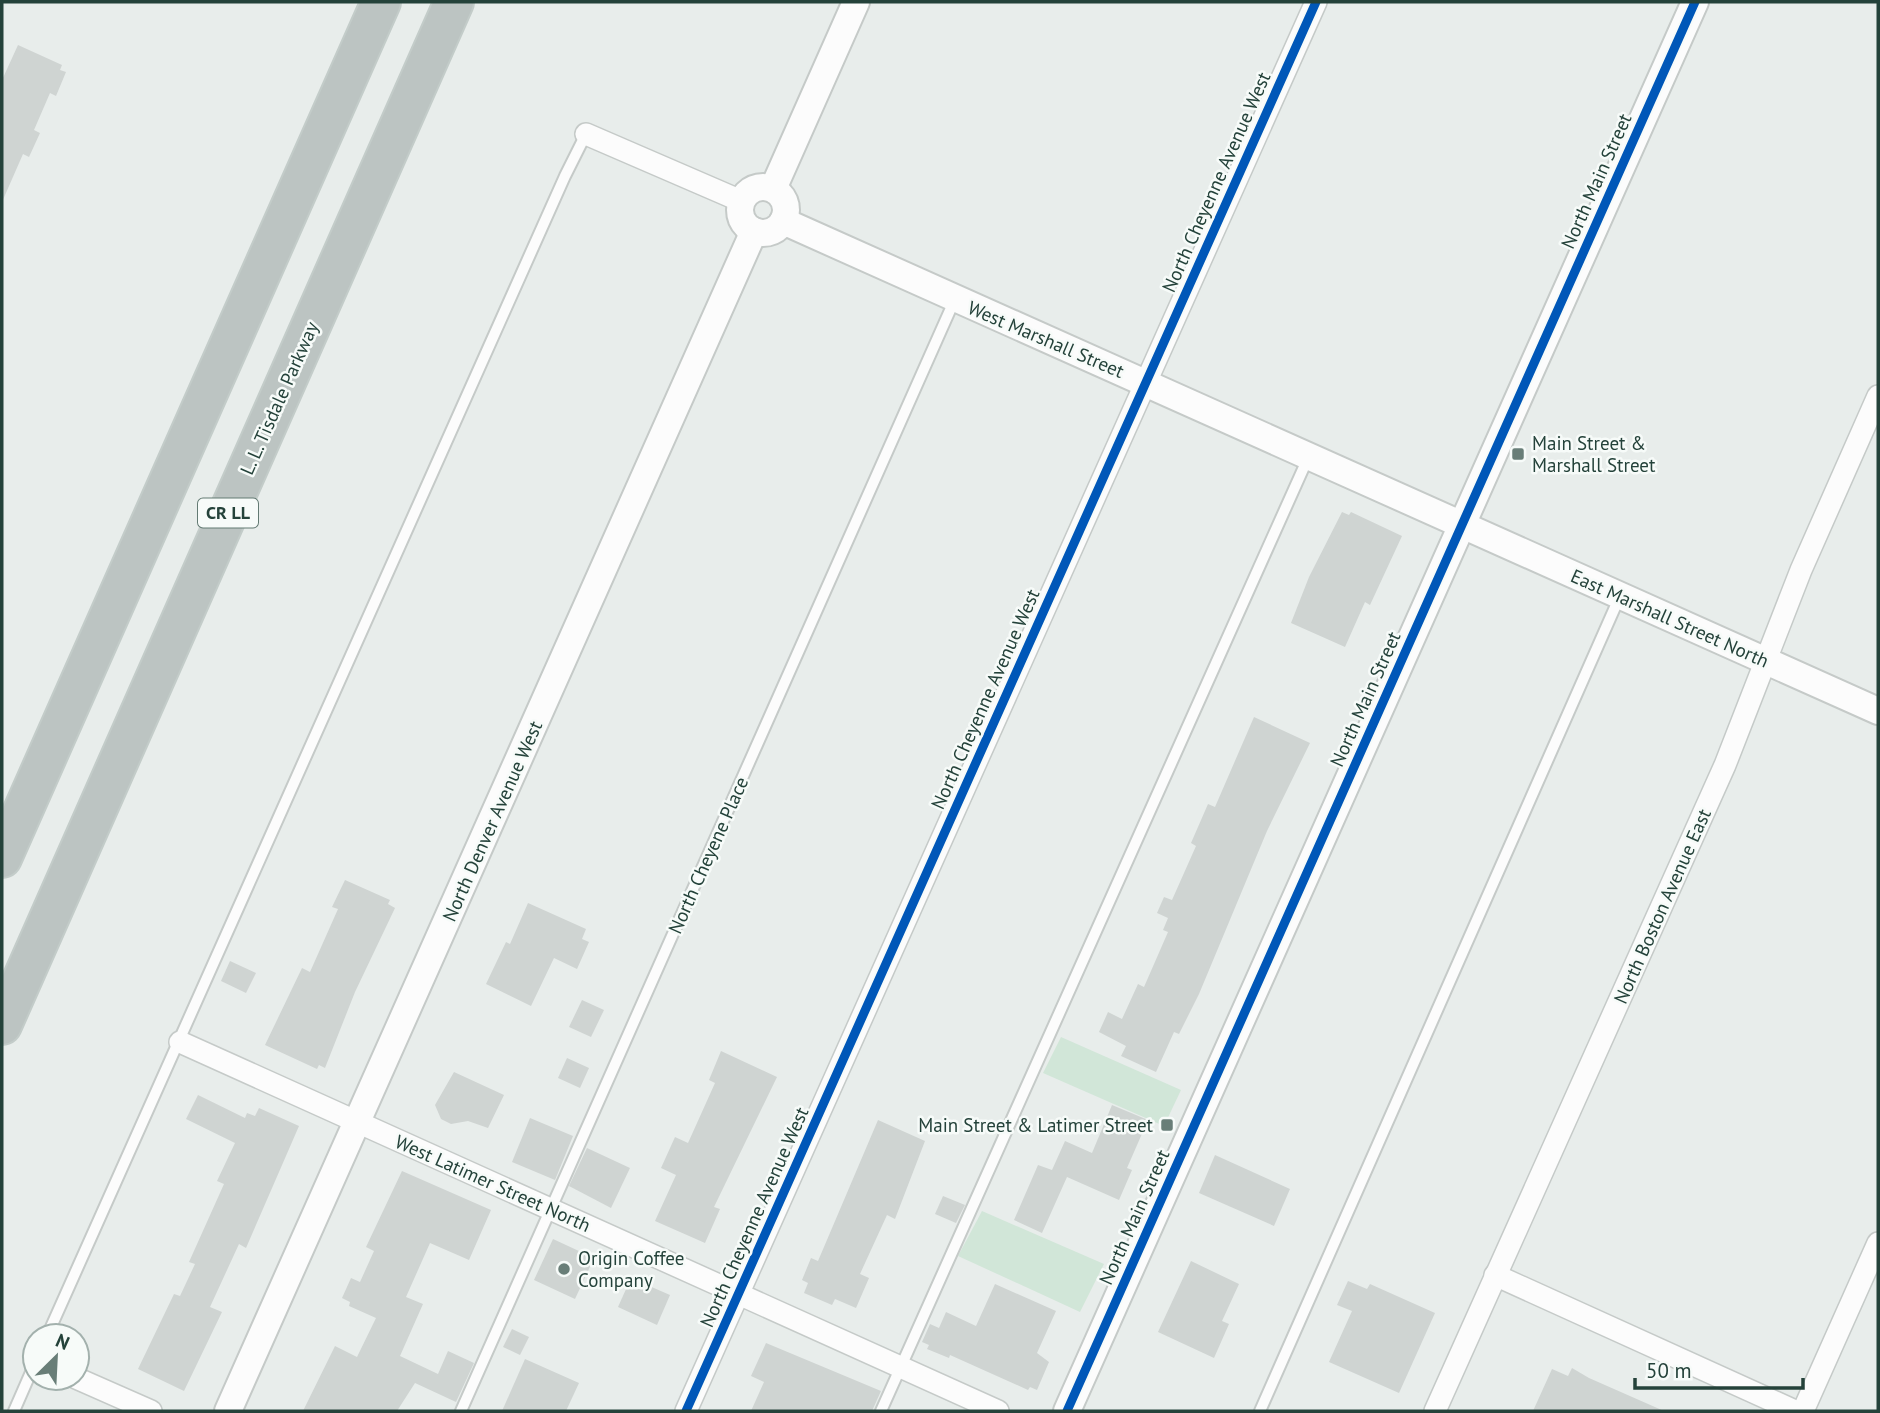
<svg xmlns="http://www.w3.org/2000/svg" width="1880" height="1413" viewBox="0 0 1880 1413" font-family="'PT Sans',sans-serif">
<style>
.green{fill:#d1e6d8}
.building{fill:#cfd4d2}
.lines{fill:none;stroke-linecap:round;stroke-linejoin:round}
.service-casing{stroke:#c5cac8;stroke-width:14}
.minor-casing{stroke:#c5cac8;stroke-width:24}
.tertiary-casing{stroke:#c5cac8;stroke-width:30}
.motorway-casing{stroke:#c3ccc9;stroke-width:42}
.service{stroke:#fcfcfc;stroke-width:10}
.minor{stroke:#fcfcfc;stroke-width:21}
.tertiary{stroke:#fcfcfc;stroke-width:26}
.motorway{stroke:#bcc4c2;stroke-width:38}
.cycleway-casing{stroke:#f7fbf9;stroke-width:13}
.cycleway{stroke:#0057b8;stroke-width:9}
.poi-dot{fill:#697e78;stroke:#f7fbf9;stroke-width:2.5}
.labels{text-anchor:middle;stroke-width:5;stroke-linejoin:round;paint-order:stroke}
.shield{fill:#f7fbf9;stroke:#637a73;stroke-width:2}
.shield-label{font-size:18px;font-weight:bold;fill:#24423a}
.street-label{font-size:19px;fill:#24423a;stroke:#f7fbf9}
.poi-label{font-size:19px;fill:#24423a;stroke:#f7fbf9;text-anchor:start}
</style>
<rect width="100%" height="100%" fill="#e8edeb"/>
<!-- green -->
<g class="green">
<polygon points="1061,1037 1181,1090 1164,1126 1043,1073"/>
<polygon points="982,1211 1104,1264 1080,1312 958,1256"/>
</g>
<!-- building -->
<g class="building">
<polygon points="18,45 62,65 60,70 66,72 56,96 50,93 34,130 40,133 29,157 23,154 2,202 2,80"/>
<polygon points="1342,512 1349,515 1351,512 1402,536 1370,605 1365,602 1345,647 1291,623 1309,577"/>
<polygon points="1254,717 1310,743 1267,831 1199,994 1179,1034 1174,1032 1156,1072 1121,1056 1126,1046 1099,1032 1108,1012 1122,1019 1138,984 1144,987 1168,932 1163,930 1168,918 1157,913 1164,897 1172,900 1196,846 1191,843 1208,804 1215,807"/>
<polygon points="345,880 390,900 388,904 395,908 355,992 325,1068 319,1065 317,1069 265,1045 302,968 310,972 338,909 332,907"/>
<polygon points="528,903 586,929 582,939 589,942 577,969 554,958 531,1006 486,984 506,942 510,944"/>
<polygon points="230,961 256,973 246,993 221,981"/>
<polygon points="582,1000 604,1010 591,1037 569,1027"/>
<polygon points="721,1051 777,1077 714,1207 720,1209 705,1243 655,1221 676,1175 661,1168 675,1137 688,1143 715,1083 709,1080"/>
<polygon points="567,1058 589,1068 580,1088 558,1078"/>
<polygon points="454,1072 504,1095 488,1128 468,1121 451,1124 441,1119 435,1105"/>
<polygon points="198,1095 245,1118 247,1113 255,1116 259,1108 299,1126 246,1248 239,1244 210,1307 222,1312 184,1391 138,1369 174,1294 180,1296 195,1264 189,1262 224,1184 217,1181 235,1143 186,1119"/>
<polygon points="1112,1105 1148,1120 1127,1168 1132,1170 1119,1200 1067,1177 1042,1233 1014,1220 1038,1165 1052,1170 1065,1141 1092,1153"/>
<polygon points="530,1118 573,1136 555,1180 512,1162"/>
<polygon points="878,1120 925,1141 895,1219 887,1215 860,1274 869,1278 856,1308 835,1299 832,1305 804,1293 808,1283 802,1280 811,1258 818,1261"/>
<polygon points="587,1148 630,1168 611,1208 569,1186"/>
<polygon points="1215,1155 1290,1189 1274,1226 1199,1193"/>
<polygon points="402,1171 491,1210 469,1260 430,1243 406,1297 423,1304 400,1356 438,1374 448,1351 474,1363 456,1402 415,1383 397,1411 303,1411 335,1346 357,1357 376,1318 349,1306 350,1302 342,1298 351,1278 360,1282 374,1251 366,1247"/>
<polygon points="943,1196 965,1205 956,1223 935,1214"/>
<polygon points="553,1239 594,1258 575,1299 534,1280"/>
<polygon points="1191,1261 1239,1284 1222,1321 1229,1324 1214,1358 1158,1332"/>
<polygon points="631,1278 670,1295 657,1325 618,1307"/>
<polygon points="1348,1281 1367,1289 1370,1284 1435,1313 1399,1393 1329,1362 1352,1311 1337,1305"/>
<polygon points="995,1284 1056,1311 1037,1353 1049,1362 1037,1390 1030,1387 1028,1390 950,1355 949,1358 927,1349 929,1345 922,1342 930,1324 939,1328 946,1312 976,1326"/>
<polygon points="512,1329 529,1337 520,1355 503,1347"/>
<polygon points="766,1343 881,1391 872,1411 751,1411 764,1382 751,1376"/>
<polygon points="525,1359 579,1383 566,1411 502,1411"/>
<polygon points="1572,1368 1589,1378 1664,1411 1533,1411 1552,1369 1568,1376"/>
</g>
<g class="lines">
<!-- service casing -->
<g class="service-casing">
<g id="service">
<polyline points="47,1336 565,176 586,134"/>
<polyline points="14,1411 35,1363"/>
<polyline points="461,1411 955,299"/>
<polyline points="881,1411 1308,458"/>
<polyline points="1260,1411 1620,596"/>
</g>
</g>
<!-- minor casing -->
<g class="minor-casing">
<g id="minor">
<polyline points="586,134 741,201"/>
<polyline points="180,1042 998,1411"/>
<polyline points="1495,1275 1795,1411"/>
<polyline points="76,1378 151,1411"/>
<polyline points="686,1411 1316,2"/>
<polyline points="1435,1411 1725,765 1801,570 1878,396"/>
<polyline points="1803,1411 1878,1243"/>
</g>
</g>
<!-- tertiary casing -->
<g class="tertiary-casing">
<g id="tertiary">
<circle cx="763" cy="210" r="23"/>
<polyline points="773,189 856,2"/>
<polyline points="783,221 1878,711"/>
<polyline points="228,1411 754,231"/>
<polyline points="1067,1411 1695,2"/>
</g>
</g>
<!-- motorway casing -->
<g class="motorway-casing">
<g id="motorway">
<polyline points="2,858 381,2"/>
<polyline points="2,1025 454,2"/>
</g>
</g>
<!-- service -->
<use href="#service" class="service"/>
<!-- minor -->
<use href="#minor" class="minor"/>
<!-- tertiary -->
<use href="#tertiary" class="tertiary"/>
<!-- motorway -->
<use href="#motorway" class="motorway"/>
<!-- cycleway casing -->
<g class="cycleway-casing">
<g id="cycleway">
<polyline points="686,1411 1316,2"/>
<polyline points="1067,1411 1695,2"/>
</g>
</g>
<!-- cycleway -->
<use href="#cycleway" class="cycleway"/>
</g>
<!-- markers -->
<g class="poi-dot">
<rect x="1511" y="447" width="14" height="14" rx="3.5"/>
<rect x="1160" y="1118" width="14" height="14" rx="3.5"/>
<circle cx="564" cy="1269" r="7"/>
</g>
<g class="labels">
<!-- shield labels -->
<rect class="shield" x="198" y="498.5" width="60" height="29" rx="5"/>
<g class="shield-label">
<text x="228" y="519">CR LL</text>
</g>
<!-- street labels -->
<g class="street-label">
<text transform="translate(1596 181) rotate(-66)" y="7">North Main Street</text>
<text transform="translate(1216 182) rotate(-66)" y="7">North Cheyenne Avenue West</text>
<text transform="translate(1046 339) rotate(23)" y="7">West Marshall Street</text>
<text transform="translate(279 398) rotate(-66)" y="7">L. L. Tisdale Parkway</text>
<text transform="translate(1670 618) rotate(24)" y="7">East Marshall Street North</text>
<text transform="translate(985 699) rotate(-66)" y="7">North Cheyenne Avenue West</text>
<text transform="translate(1365 699) rotate(-66)" y="7">North Main Street</text>
<text transform="translate(492 821) rotate(-66)" y="7">North Denver Avenue West</text>
<text transform="translate(708 855) rotate(-66)" y="7">North Cheyene Place</text>
<text transform="translate(1662 906) rotate(-66)" y="7">North Boston Avenue East</text>
<text transform="translate(493 1183) rotate(24)" y="7">West Latimer Street North</text>
<text transform="translate(754 1217) rotate(-66)" y="7">North Cheyenne Avenue West</text>
<text transform="translate(1134 1217) rotate(-66)" y="7">North Main Street</text>
</g>
<!-- poi labels -->
<g class="poi-label">
<text x="1532" y="450">Main Street &amp;<tspan x="1532" dy="22">Marshall Street</tspan></text>
<text x="1153" y="1132" text-anchor="end">Main Street &amp; Latimer Street</text>
<text x="578" y="1265">Origin Coffee<tspan x="578" dy="22">Company</tspan></text>
</g>
</g>
<!-- border -->
<rect width="1880" height="1413" fill="none" stroke="#24423a" stroke-width="7"/>
<!-- north arrow -->
<g transform="translate(56 1357) rotate(24)"><circle r="33" fill="#f7fbf9" stroke="#a3b1ad" stroke-width="2"/>
<path d="M0-5L12 26L0 18L-12 26Z" fill="#697e78"/>
<text y="-10" font-size="19" font-weight="bold" text-anchor="middle" fill="#24423a">N</text>
</g>
<!-- scale -->
<path d="M1635 1378v10h168v-10" fill="none" stroke="#24423a" stroke-width="3.5"/>
<text x="1646" y="1378" font-size="21" fill="#24423a" stroke="#f7fbf9" stroke-width="5" paint-order="stroke">50 m</text>
</svg>
